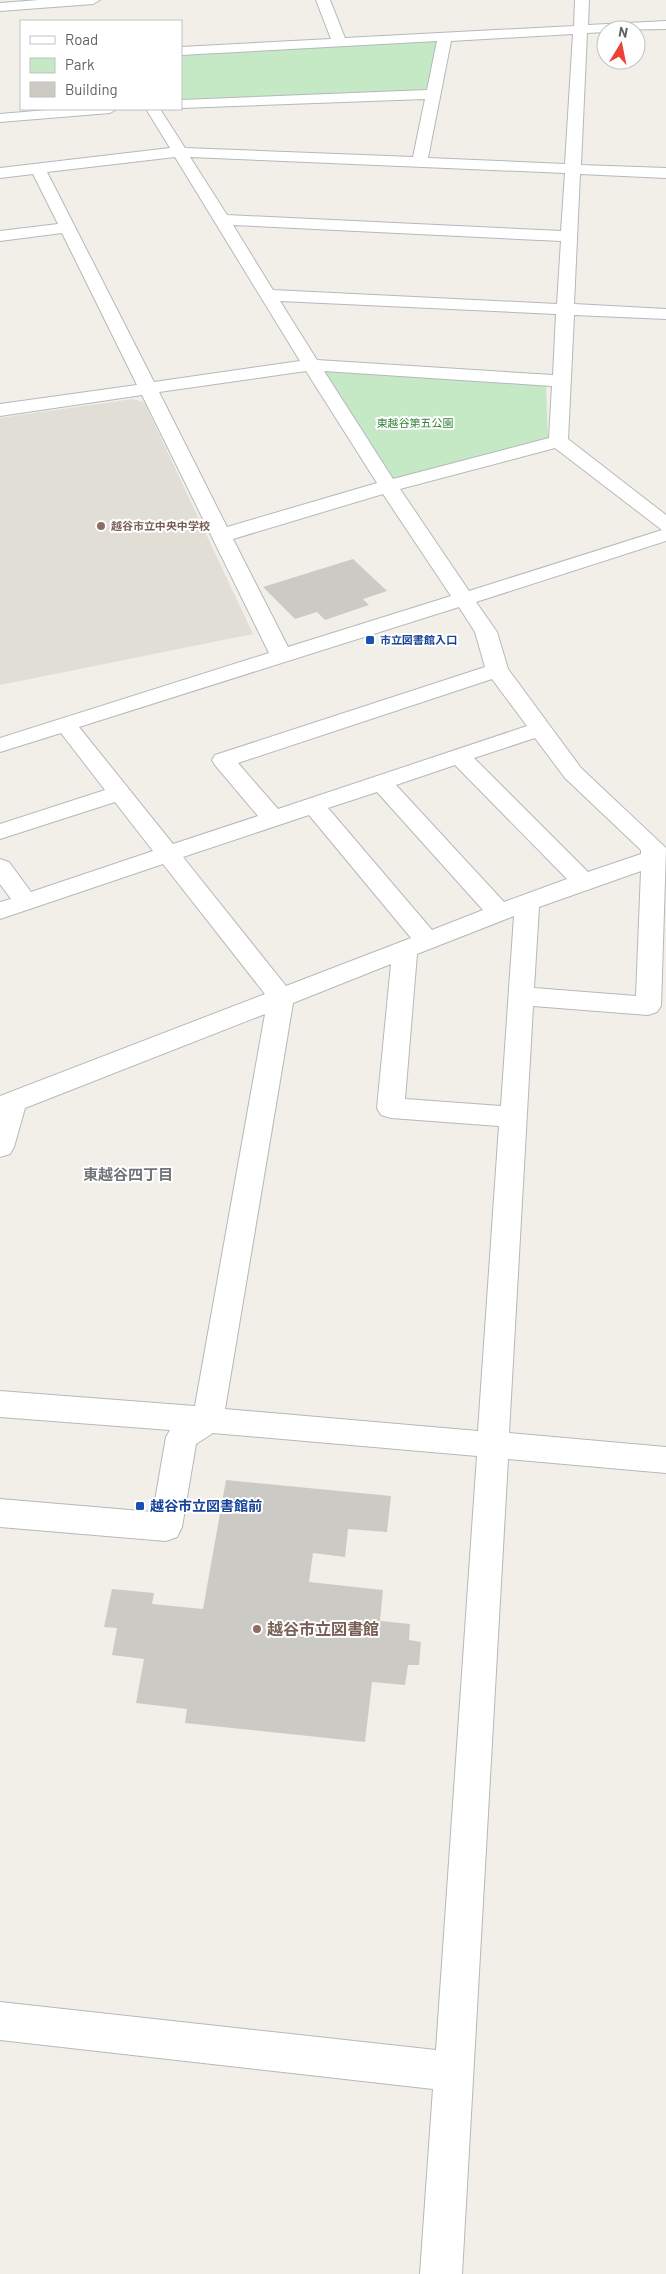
<svg xmlns="http://www.w3.org/2000/svg" width="666" height="2274" viewBox="0 0 666 2274" font-family="Barlow,'Noto Sans JP',sans-serif">
<style>
.education{fill:#e1ded6}
.green{fill:#c5e8c5}
.building{fill:#cccac5}
.lines{fill:none;stroke-linecap:round;stroke-linejoin:round}
.minor-casing{stroke:#b5b8bc;stroke-width:2}
.minor{fill:#fff;fill-rule:evenodd}
.education-dot{fill:#8d6e63;stroke:#fff;stroke-width:2}
.transit-dot{fill:#1a4fb4;stroke:#fff;stroke-width:2}
.labels{text-anchor:middle;stroke-width:4;stroke-linejoin:round;paint-order:stroke}
.far-park-label{font-size:11px;fill:#348238;stroke:#fff}
.far-education-label{font-size:11px;font-weight:bold;fill:#785e54;stroke:#fff;text-anchor:start}
.far-transit-label{font-size:11px;font-weight:bold;fill:#164399;stroke:#fff;text-anchor:start}
.transit-label{font-size:14px;font-weight:bold;fill:#164399;stroke:#fff;text-anchor:start}
.neighbourhood-label{font-size:15px;font-weight:bold;fill:#70757a;stroke:#fff}
.near-education-label{font-size:16px;font-weight:bold;fill:#785e54;stroke:#fff;text-anchor:start}
</style>
<rect width="100%" height="100%" fill="#f1efe8"/>
<!-- education -->
<polygon class="education" points="132,399 144,402 253,634 0,685 0,418"/>
<!-- green -->
<g class="green">
<polygon points="438,38 428,92 181,102 181,53"/>
<polygon points="322,369 546,384 548,438 393,479"/>
</g>
<!-- building -->
<g class="building">
<polygon points="353,559 387,591 363,599 369,605 325,620 317,612 295,619 263,587"/>
<polygon points="226,1480 391,1496 387,1532 348,1529 345,1557 313,1553 309,1582 383,1590 380,1621 410,1624 409,1640 421,1642 419,1665 408,1665 405,1685 372,1682 365,1742 185,1723 187,1709 136,1703 144,1659 112,1655 117,1628 104,1627 112,1589 154,1593 152,1604 203,1609"/>
</g>
<g class="lines">
<!-- minor casing -->
<g class="minor-casing">
<g id="minor">
<polygon points="39,0 100,0 93,4 0,11 0,3"/>
<path d="M316 0H330L345 38 574 26 575 0H589L588 25 666 21V29L606 30V32L587 33 581 165 666 168V178L580 174 574 304 666 309V319L574 315 568 439 666 515V541L476 602 497 632 508 669 581 768 666 848 661 1006 657 1012 648 1015 533 1006 509 1433 666 1447V1473L508 1459 462 2274H420L433 2089 0 2040V2002L436 2050 477 1456 213 1433 196 1444 182 1527 177 1537 166 1541 0 1527V1499L153 1512 166 1437 170 1430 0 1417V1391L195 1406 265 1014 25 1108 14 1147 10 1154 0 1157V1096L265 994 163 864 0 919V902L11 899 0 884V859L9 862 31 892 153 851 115 802 0 839V824L105 790 61 733 0 752V738L269 653 142 395 0 416V404L137 385 62 233 0 241V231L58 224 33 174 0 178V168L170 148 146 109H160L185 148 413 157 425 99 181 108V100L427 90 437 41 181 55V47L331 39ZM573 34 565 164 428 158 451 41ZM175 157 300 361 154 382 47 172ZM190 157 565 173 561 231 227 215ZM233 225 561 241 557 304 273 290ZM280 301 556 314 553 375 317 360ZM306 371 377 483 227 527 159 392ZM324 371 552 386 549 438 393 479ZM555 448 662 530 469 591 400 489ZM383 494 451 596 288 647 233 539ZM459 607 475 632 485 667 215 755 212 760 215 765 258 816 173 844 79 727ZM492 679 527 726 278 809 238 763ZM535 738 565 778 641 850V854L588 872 474 758ZM455 765 567 879 504 902 396 785ZM377 792 483 910 432 930 328 808ZM309 815 411 938 286 986 183 857ZM641 871 636 996 534 988 539 907ZM514 916 501 1106 405 1099 417 954ZM391 964 377 1108 381 1115 391 1118 499 1126 478 1431 225 1409 293 1003Z"/>
<polygon points="59,109 117,109 110,113 0,122 0,114"/>
</g>
</g>
<!-- minor -->
<use href="#minor" class="minor"/>
</g>
<!-- markers -->
<g class="education-dot">
<circle cx="101" cy="526" r="5"/>
<circle cx="257" cy="1629" r="5"/>
</g>
<g class="transit-dot">
<rect x="365" y="635" width="10" height="10" rx="2.5"/>
<rect x="135" y="1501" width="10" height="10" rx="2.5"/>
</g>
<g class="labels">
<!-- far-park labels -->
<g class="far-park-label">
<text x="415" y="427">東越谷第五公園</text>
</g>
<!-- far-education labels -->
<g class="far-education-label">
<text x="111" y="530">越谷市立中央中学校</text>
</g>
<!-- far-transit labels -->
<g class="far-transit-label">
<text x="380" y="644">市立図書館入口</text>
</g>
<!-- transit labels -->
<g class="transit-label">
<text x="150" y="1511">越谷市立図書館前</text>
</g>
<!-- neighbourhood labels -->
<g class="neighbourhood-label">
<text x="128" y="1180">東越谷四丁目</text>
</g>
<!-- near-education labels -->
<g class="near-education-label">
<text x="267" y="1635">越谷市立図書館</text>
</g>
</g>
<!-- legend -->
<rect x="20" y="20" width="162" height="90" fill="#ffffff" stroke="#bfc1c3"/>
<rect x="30" y="36" width="25" height="8" fill="#ffffff" stroke="#bfc1c3"/>
<text x="65" y="45" font-size="15" fill="#5f6368">Road</text>
<rect x="30" y="58" width="25" height="15" fill="#c5e8c5" stroke="#bfc1c3"/>
<text x="65" y="70" font-size="15" fill="#5f6368">Park</text>
<rect x="30" y="82" width="25" height="15" fill="#cccac5" stroke="#bfc1c3"/>
<text x="65" y="95" font-size="15" fill="#5f6368">Building</text>
<!-- north arrow -->
<g transform="translate(621 45) rotate(10)"><circle r="24" fill="#ffffff" stroke="#bfc1c3"/>
<path d="M0-4L9 19L0 12L-9 19Z" fill="#ea4335"/>
<text y="-8" font-size="14" font-weight="bold" text-anchor="middle" fill="#5f6368">N</text>
</g>
</svg>
